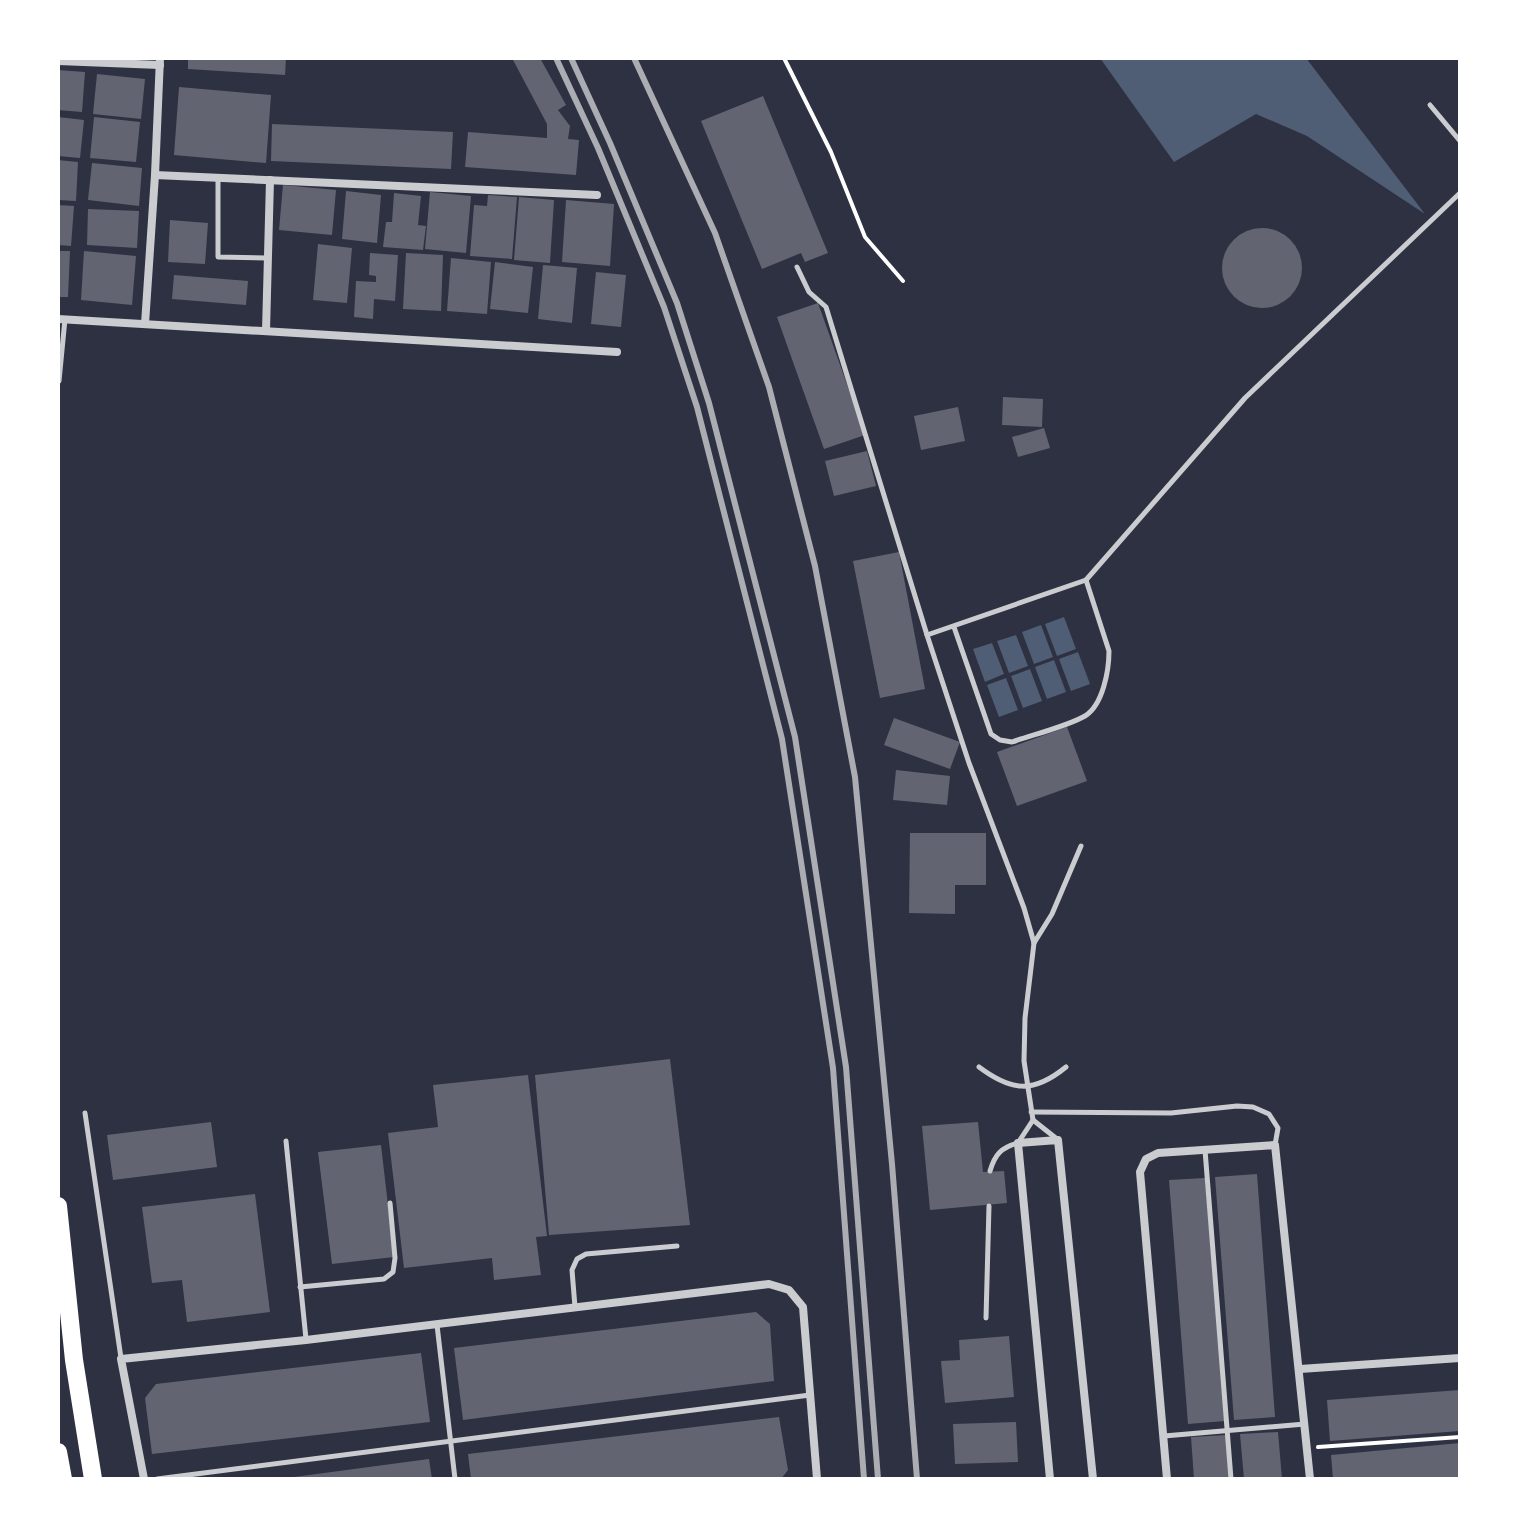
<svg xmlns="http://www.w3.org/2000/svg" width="1518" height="1537" viewBox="0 0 1518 1537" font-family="Figtree,sans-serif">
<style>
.water{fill:#4f5d75}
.building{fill:#626471}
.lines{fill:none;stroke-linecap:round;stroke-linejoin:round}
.path{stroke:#fff;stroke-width:4}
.service{stroke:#caccd0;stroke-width:5}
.minor{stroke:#caccd0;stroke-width:8}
.motorway{stroke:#fff;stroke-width:18}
.rail{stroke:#abadb3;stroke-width:6}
</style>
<rect width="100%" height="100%" fill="#2d3142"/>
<!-- water -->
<g class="water">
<polygon points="1100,58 1306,58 1425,214 1307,136 1256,114 1174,162"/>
<polygon points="1064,617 1076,649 1057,656 1045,624"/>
<polygon points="1041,625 1053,657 1034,664 1022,632"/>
<polygon points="1016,635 1028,666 1009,673 997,641"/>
<polygon points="992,643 1004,674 985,682 973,649"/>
<polygon points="1078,652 1090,684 1071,691 1059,659"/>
<polygon points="1054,660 1066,692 1047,699 1035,667"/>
<polygon points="1030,669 1042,701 1023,708 1011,676"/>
<polygon points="1006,678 1018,710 999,717 987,685"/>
</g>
<!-- building -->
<g class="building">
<polygon points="188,58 286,58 285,75 188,69"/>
<polygon points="512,58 540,58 566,105 558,110 570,126 568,139 579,140 576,175 465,167 468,132 547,138 547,124"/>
<polygon points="58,70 85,72 82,112 58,110"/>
<polygon points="97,74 145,79 141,119 93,114"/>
<polygon points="179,87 271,95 266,163 174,155"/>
<polygon points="763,96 828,253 805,262 801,253 762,269 701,121"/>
<polygon points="58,117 84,120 80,158 58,156"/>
<polygon points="94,117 140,122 136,162 90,158"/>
<polygon points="272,124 453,132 451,169 271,161"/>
<polygon points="58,160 78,162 76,201 58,200"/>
<polygon points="92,163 142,168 139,206 88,200"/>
<polygon points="283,185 336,190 332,235 279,230"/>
<polygon points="346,191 381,195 377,243 342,239"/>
<polygon points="430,192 471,196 466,253 425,249"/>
<polygon points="394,193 421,196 418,225 426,226 423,250 383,247 386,222 392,222"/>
<polygon points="488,195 517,197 512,259 470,256 474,205 487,206"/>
<polygon points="519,197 554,200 550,263 514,260"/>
<polygon points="566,200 614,204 610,266 562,262"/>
<polygon points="58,205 74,206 71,246 58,245"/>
<polygon points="88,209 139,211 137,248 87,245"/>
<polygon points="170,220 208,223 205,264 168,262"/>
<circle cx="1262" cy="268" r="40"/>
<polygon points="318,244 352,248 347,303 313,300"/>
<polygon points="58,251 70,251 68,297 58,297"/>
<polygon points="84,251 136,256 132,305 81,300"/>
<polygon points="370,253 398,255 395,301 374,299 373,319 354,317 356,281 376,282 376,276 369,275"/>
<polygon points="406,253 443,255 441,311 403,309"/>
<polygon points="451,258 491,262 487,314 447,311"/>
<polygon points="495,262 533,267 528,313 490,309"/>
<polygon points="543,265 577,268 572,323 538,319"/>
<polygon points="596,272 626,275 621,327 591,324"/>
<polygon points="174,275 248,281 246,305 172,299"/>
<polygon points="818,303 865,435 824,449 777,317"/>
<polygon points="1003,397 1043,399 1042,427 1002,425"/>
<polygon points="958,407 965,441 921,450 914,416"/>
<polygon points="1044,428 1050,448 1018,457 1012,437"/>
<polygon points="867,451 876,486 834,496 825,461"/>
<polygon points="899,552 925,689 880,698 853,561"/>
<polygon points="894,718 960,742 950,769 884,745"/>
<polygon points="1067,727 1087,781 1017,806 997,752"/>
<polygon points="896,770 950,776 947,805 893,800"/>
<polygon points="910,833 986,833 986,885 955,885 955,914 909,913"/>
<polygon points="670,1059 690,1225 549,1235 535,1075"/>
<polygon points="528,1075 547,1236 536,1237 541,1275 494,1280 492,1258 404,1268 388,1133 438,1127 433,1085"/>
<polygon points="211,1122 217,1167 113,1180 107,1135"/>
<polygon points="978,1122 983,1172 1004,1171 1007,1203 930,1210 922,1126"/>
<polygon points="381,1145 394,1257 332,1264 318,1152"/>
<polygon points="1257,1174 1275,1417 1234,1420 1215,1177"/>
<polygon points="1205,1178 1225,1421 1188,1424 1169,1180"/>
<polygon points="255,1194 270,1312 187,1322 182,1280 152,1283 142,1207"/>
<polygon points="756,1312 770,1324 774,1381 463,1420 454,1348"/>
<polygon points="1009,1336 1014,1397 945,1403 941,1361 960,1360 959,1340"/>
<polygon points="421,1353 430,1422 152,1454 145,1398 156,1384"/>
<polygon points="1460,1390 1460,1431 1330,1441 1327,1400"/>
<polygon points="779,1417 788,1470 781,1479 471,1479 468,1454"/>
<polygon points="1016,1422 1018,1462 955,1464 953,1424"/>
<polygon points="1278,1432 1282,1479 1244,1479 1240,1434"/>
<polygon points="1227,1435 1230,1479 1194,1479 1191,1437"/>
<polygon points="1460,1443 1460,1479 1333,1479 1331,1455"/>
<polygon points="429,1459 432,1479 294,1479 294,1477"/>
</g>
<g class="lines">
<!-- path -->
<g class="path">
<polyline points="784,58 831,152 865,237 903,281"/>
<polyline points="1318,1447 1460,1437"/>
</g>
<!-- service -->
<g class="service">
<polyline points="1430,105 1460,141"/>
<polyline points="218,179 218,257 268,258"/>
<polyline points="797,267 809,292 826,307 927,635 969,763 1024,908 1034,943 1025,1018 1024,1061 1033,1120"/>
<polyline points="59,381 65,319"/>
<path d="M954 627 991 734 1000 740 1012 742C1032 735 1068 726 1085 716 1103 705 1109 670 1109 651L1086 580"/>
<polyline points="927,635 1086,580 1245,398 1460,193"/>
<polyline points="1034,943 1052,914 1081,846"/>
<path d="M979 1067C1011 1091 1033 1094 1066 1067"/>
<polyline points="1031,1112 1171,1113 1237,1106 1253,1107 1269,1114 1278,1128 1275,1145"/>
<polyline points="85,1113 121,1358"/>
<polyline points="286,1141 306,1339"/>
<polyline points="1205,1150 1231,1479"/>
<path d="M990 1171C995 1154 1001 1148 1018 1143L1033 1120 1057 1139"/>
<polyline points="300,1287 384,1279 393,1272 395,1258 390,1203"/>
<polyline points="575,1307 572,1270 577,1259 586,1254 677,1246"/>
<polyline points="986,1318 989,1206"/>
<polyline points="437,1325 455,1479"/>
<polyline points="1164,1436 1305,1424"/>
<polyline points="157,1479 810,1395"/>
</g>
<!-- minor -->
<g class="minor">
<polyline points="58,61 160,65"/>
<polyline points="155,175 597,195"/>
<polyline points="58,319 617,352"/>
<polyline points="145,324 155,175 160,58"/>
<polyline points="266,331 270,180"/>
<polyline points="1300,1369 1460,1358"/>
<polyline points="144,1479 121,1359 306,1340 769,1284 789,1290 803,1307 817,1479"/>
<polyline points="1050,1479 1018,1143 1058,1140 1093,1479"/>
<polyline points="1167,1479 1140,1172 1146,1159 1158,1153 1275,1145 1310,1479"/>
</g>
<!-- motorway -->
<g class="motorway">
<polyline points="58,1206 74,1360 93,1479"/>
<polyline points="58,1452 63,1479"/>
</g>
<!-- rail -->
<g class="rail">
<polyline points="556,58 598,148 664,307 697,407 782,739 833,1068 864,1479"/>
<polyline points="571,58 610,143 677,303 709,403 795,737 846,1067 878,1479"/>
<polyline points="634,58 715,233 769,387 815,566 855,777 892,1164 917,1479"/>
</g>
</g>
<!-- border -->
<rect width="1518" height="1537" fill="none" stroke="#ffffff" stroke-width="120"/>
</svg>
